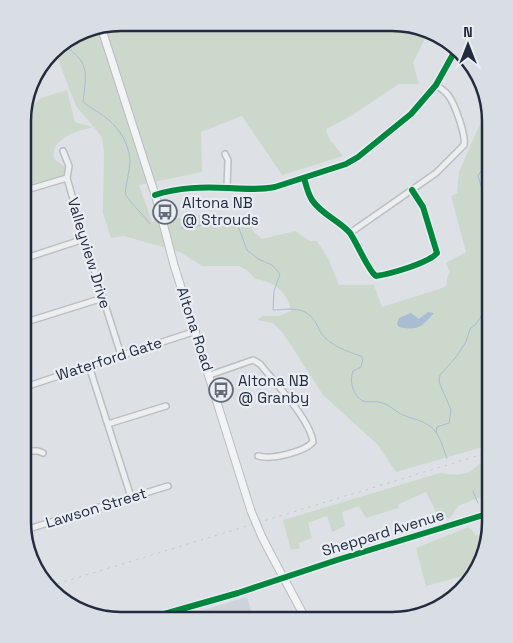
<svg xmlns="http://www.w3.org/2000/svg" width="513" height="643" viewBox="0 0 513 643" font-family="'Space Grotesk',sans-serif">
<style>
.built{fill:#ced3db}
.green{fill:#cdd8cd}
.water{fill:#a8bcd2}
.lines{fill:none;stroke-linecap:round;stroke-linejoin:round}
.stream{stroke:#a8bcd2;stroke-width:1}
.minor-casing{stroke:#bbbec2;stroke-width:8}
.major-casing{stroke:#b9bdc2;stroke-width:9}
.minor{stroke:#edeef0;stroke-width:5}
.major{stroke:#f2f3f4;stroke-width:7}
.rail{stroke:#c6c8cb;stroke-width:1;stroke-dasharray:2.5 5;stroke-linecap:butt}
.major-bridge-casing{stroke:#b9bdc2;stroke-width:9;stroke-linecap:butt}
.major-bridge{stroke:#f2f3f4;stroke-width:7}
.cycleway-casing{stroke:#e9eef4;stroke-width:9}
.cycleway{stroke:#00873e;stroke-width:6}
.labels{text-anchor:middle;stroke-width:4.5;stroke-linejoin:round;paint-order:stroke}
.poi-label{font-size:15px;fill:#232c3e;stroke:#e9eef4;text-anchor:start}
.street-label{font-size:15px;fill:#232c3e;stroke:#e9eef4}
.rim{fill:none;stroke:#232c3e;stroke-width:2.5}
</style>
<rect width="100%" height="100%" fill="#dde0e4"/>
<!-- built -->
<polygon class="built" points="247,597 254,620 170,620"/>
<!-- green -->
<g class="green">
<path d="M121 23H405L428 32 413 63 419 84H399L351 116 326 129 330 140 343 156 282 175 242 116 201 132 202 172 139 185 152 222 211 213 247 219 254 232 262 239 295 231 310 241H317L328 258 339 285H374L382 307 445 287 447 283V278L450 272 446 263 466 252 451 196 457 193 459 172 482 119 474 68 477 72 490 121V445L396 472 378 445 323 395 283 333 273 323 257 320 263 316H279L291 311C288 292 273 281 255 279L247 270 239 266H202L180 252 124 236 111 238 103 213 104 152 102 137 76 106 54 49 56 47Z"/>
<path d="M67 90 75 122 93 127C77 131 50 138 54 159L64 166 65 169 63 176 23 186V108L25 104H34L41 98Z"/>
<path d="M490 459V498L481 497 458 506 450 518 440 520 426 492 399 504 398 508 366 518 359 506 342 512 345 526 332 532 327 516 308 523 312 538 299 543 300 548 291 550 283 520 440 473C449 474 461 476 469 472 477 468 481 460 490 459Z"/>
<polygon points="469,527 476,535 487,537 475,573 426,586 416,548"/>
</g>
<!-- water -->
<path class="water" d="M428 312 434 313C421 327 419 331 399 327L397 324 399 318 411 313 419 319Z"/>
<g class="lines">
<!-- stream -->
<g class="stream">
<path d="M62 45C91 61 86 74 83 102 90 108 98 111 105 117 119 127 130 145 130 163 129 173 126 184 125 194 132 205 142 213 150 224"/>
<polyline points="490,224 487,215 487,206 478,176 485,165 490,144"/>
<path d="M181 228 233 221 238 226 247 250 258 259 272 265 280 274 274 291 273 310C282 310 296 307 305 312 315 318 316 324 321 333 329 345 348 352 361 356L363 359 361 367 353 371C349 381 353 396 363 401 368 403 374 401 379 402 391 405 394 411 403 415 412 419 423 420 431 427 440 434 443 449 447 458"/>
<polyline points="436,432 437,427 449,423 451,410 439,382 440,375 456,357 466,342 470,329 476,324 490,303"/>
<polyline points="473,491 478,503"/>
</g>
<!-- minor casing -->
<g class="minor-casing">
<g id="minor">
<polyline points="63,151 69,166 67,178 84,238 121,355"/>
<polyline points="225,154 228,160 227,188"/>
<path d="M304 178C306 185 308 194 312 200 322 215 339 220 350 233 357 243 369 272 376 276 390 274 429 263 437 253L423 207 412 190"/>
<polyline points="23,191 67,178"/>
<path d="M155 195C179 187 203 187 228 188 244 189 259 190 275 187L346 164 358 157 411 114 436 85 456 49"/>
<path d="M350 233 436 173 464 145C466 135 455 104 448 95 445 91 440 88 436 85"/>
<polyline points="23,259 84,239"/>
<polyline points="23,323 103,298"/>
<polyline points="23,351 28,386"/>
<polyline points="89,366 131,497"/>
<path d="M210 375 253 360 260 364C275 383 310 419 313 442 304 452 272 460 258 456"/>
<polyline points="23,386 28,386 196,331"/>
<polyline points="108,424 166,406"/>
<polyline points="23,451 38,451 43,453"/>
<polyline points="25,530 168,486"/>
<polyline points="143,620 238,593 337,560 490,513"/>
</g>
</g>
<!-- major casing -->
<g class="major-casing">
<g id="major">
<polyline points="102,30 158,204 174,265 251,511"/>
<path d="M262 537C276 565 292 592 306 620"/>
</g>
</g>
<!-- minor -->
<use href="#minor" class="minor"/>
<!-- major -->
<use href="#major" class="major"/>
<!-- rail -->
<polyline class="rail" points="50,586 490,452"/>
<!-- major-bridge casing -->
<g class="major-bridge-casing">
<polyline id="major-bridge" points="251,511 262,537"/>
</g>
<!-- major-bridge -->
<use href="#major-bridge" class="major-bridge"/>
<!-- cycleway casing -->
<g class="cycleway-casing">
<g id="cycleway">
<path d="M304 178C306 185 308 194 312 200 322 215 339 220 350 233 357 243 369 272 376 276 390 274 429 263 437 253L423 207 412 190"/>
<path d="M155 195C179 187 203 187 228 188 244 189 259 190 275 187L346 164 358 157 411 114 436 85 456 49"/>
<polyline points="143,620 238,593 337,560 490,513"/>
</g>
</g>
<!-- cycleway -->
<use href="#cycleway" class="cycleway"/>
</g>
<!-- icons -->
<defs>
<g id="bus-ring" transform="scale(1.25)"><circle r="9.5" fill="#e9eef4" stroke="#646b78" stroke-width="1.5"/><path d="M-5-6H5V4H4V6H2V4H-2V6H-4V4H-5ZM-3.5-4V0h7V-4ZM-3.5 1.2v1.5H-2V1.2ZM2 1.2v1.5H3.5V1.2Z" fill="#646b78"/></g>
</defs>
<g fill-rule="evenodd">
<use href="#bus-ring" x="165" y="212"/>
<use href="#bus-ring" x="221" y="390"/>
</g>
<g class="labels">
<!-- poi labels -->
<g class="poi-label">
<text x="182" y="208">Altona NB<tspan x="182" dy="17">@ Strouds</tspan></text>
<text x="238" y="386">Altona NB<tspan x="238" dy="17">@ Granby</tspan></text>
</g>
<!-- street labels -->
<g class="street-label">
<text transform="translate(89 253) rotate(73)" y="5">Valleyview Drive</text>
<text transform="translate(195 329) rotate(72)" y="5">Altona Road</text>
<text transform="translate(109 359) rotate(-18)" y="5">Waterford Gate</text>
<text transform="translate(96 508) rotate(-17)" y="5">Lawson Street</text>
<text transform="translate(383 533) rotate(-17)" y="5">Sheppard Avenue</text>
</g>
</g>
<!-- crop -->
<path d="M0 0H513V643H0ZM121 31H392A90 90 0 0 1 482 121V522A90 90 0 0 1 392 612H121A90 90 0 0 1 31 522V121A90 90 0 0 1 121 31Z" fill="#d9dee5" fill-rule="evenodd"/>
<path class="rim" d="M121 31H392A90 90 0 0 1 482 121V522A90 90 0 0 1 392 612H121A90 90 0 0 1 31 522V121A90 90 0 0 1 121 31Z"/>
<!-- north arrow -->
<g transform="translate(468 45)" stroke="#e9eef4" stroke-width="4" paint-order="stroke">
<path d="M0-4L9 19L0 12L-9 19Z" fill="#232c3e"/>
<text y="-8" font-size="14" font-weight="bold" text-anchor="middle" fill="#232c3e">N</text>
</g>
</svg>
